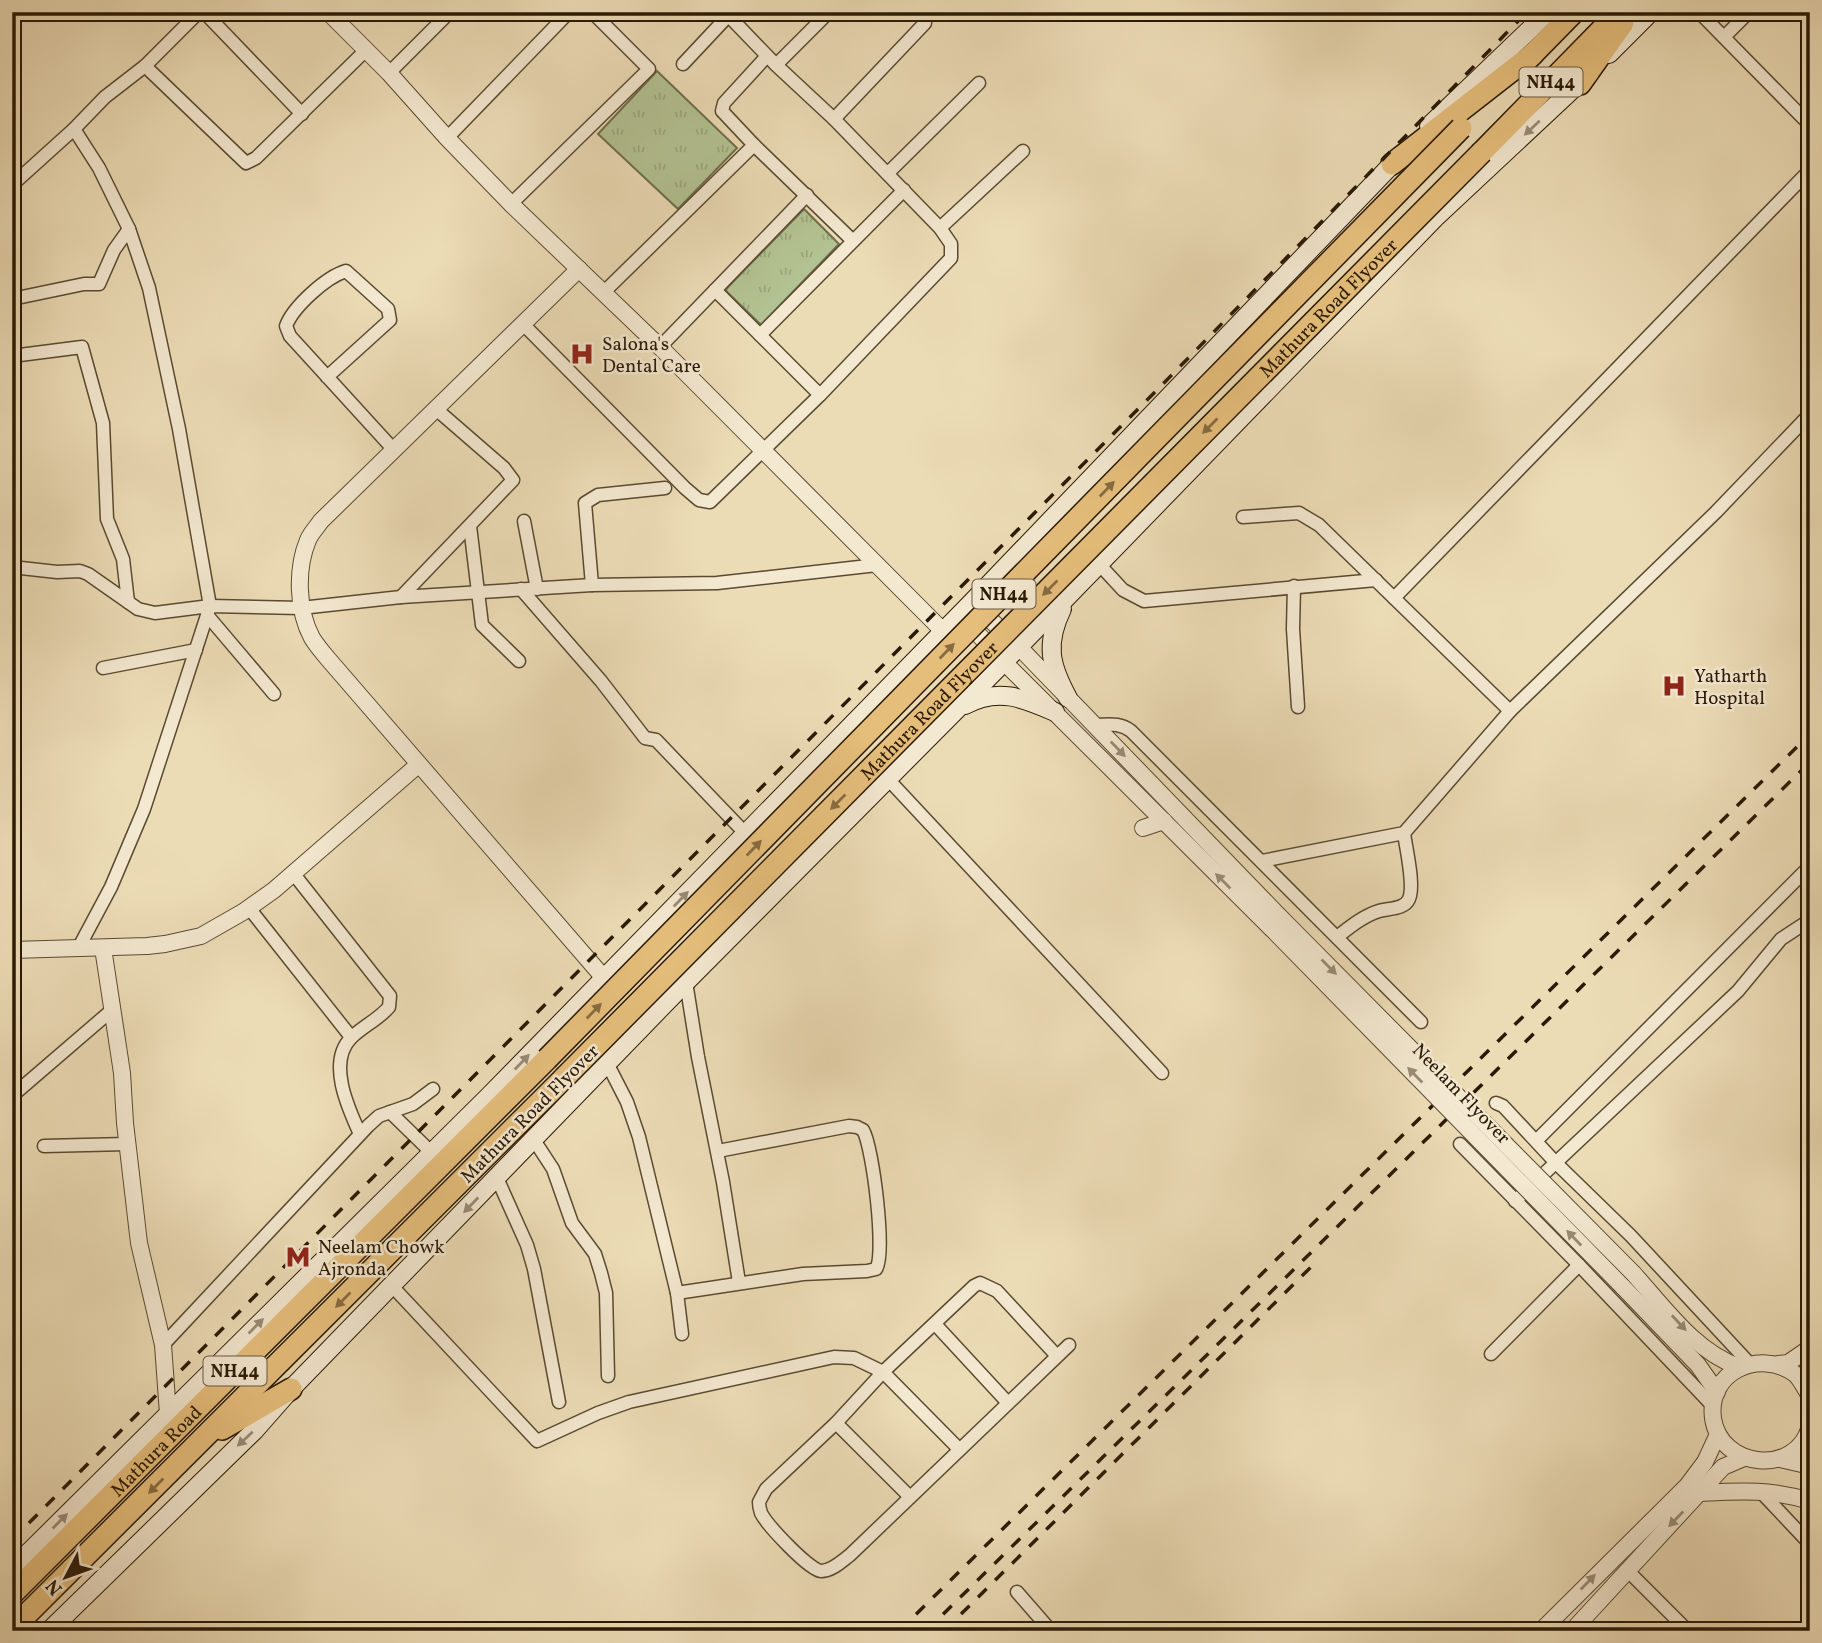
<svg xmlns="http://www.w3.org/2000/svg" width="1822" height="1643" viewBox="0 0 1822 1643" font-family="Vollkorn,serif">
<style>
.grass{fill:url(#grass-tufts);stroke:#6e6e4c;stroke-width:2}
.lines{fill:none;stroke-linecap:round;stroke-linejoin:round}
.minor-casing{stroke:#5a4a31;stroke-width:15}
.tertiary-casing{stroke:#5a4a31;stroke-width:18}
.secondary-casing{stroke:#2a1905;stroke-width:20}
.trunk-casing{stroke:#2a1905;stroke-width:24}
.minor{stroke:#f3e8d0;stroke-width:12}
.tertiary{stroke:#f3e8d0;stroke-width:16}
.secondary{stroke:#f3e8d0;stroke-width:18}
.trunk{stroke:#e6be7b;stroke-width:21}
.rail{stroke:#2a1905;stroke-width:3.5;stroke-dasharray:12 12;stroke-linecap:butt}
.tertiary-bridge-casing{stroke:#5a4a31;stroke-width:18;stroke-linecap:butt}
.trunk-bridge-casing{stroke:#2a1905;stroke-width:24;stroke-linecap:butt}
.tertiary-bridge{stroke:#f3e8d0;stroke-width:16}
.trunk-bridge{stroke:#e6be7b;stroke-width:21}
.oneway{fill:#998b75}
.oneway2{fill:#886c40}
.labels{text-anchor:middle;stroke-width:5;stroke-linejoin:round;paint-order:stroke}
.shield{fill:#f3e8d0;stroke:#665742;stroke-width:2}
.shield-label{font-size:18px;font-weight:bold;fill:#2a1905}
.street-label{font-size:19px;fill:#2a1905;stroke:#f3e8d0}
.poi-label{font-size:19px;fill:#2a1905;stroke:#f3e8d0;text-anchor:start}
</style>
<defs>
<pattern id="grass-tufts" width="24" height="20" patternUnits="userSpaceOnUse" patternTransform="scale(1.75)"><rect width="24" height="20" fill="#b3c292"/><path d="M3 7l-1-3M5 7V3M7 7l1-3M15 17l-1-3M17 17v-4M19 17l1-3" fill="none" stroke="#9aa67c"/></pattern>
</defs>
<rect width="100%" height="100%" fill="#ecdcb6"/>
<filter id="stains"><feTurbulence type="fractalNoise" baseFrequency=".00286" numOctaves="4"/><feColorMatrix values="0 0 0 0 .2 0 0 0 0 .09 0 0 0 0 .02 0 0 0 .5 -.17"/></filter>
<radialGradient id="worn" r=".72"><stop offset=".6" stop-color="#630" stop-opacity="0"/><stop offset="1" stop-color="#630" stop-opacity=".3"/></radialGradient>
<!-- grass -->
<g class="grass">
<polygon points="657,71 737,148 678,209 598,134"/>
<polygon points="804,209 839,244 761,325 725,290"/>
</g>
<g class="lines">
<!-- minor casing -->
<g class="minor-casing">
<g id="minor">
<polyline points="204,12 302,114"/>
<polyline points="1699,12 1810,125"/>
<polyline points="1724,37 1749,12"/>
<polyline points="767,56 724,103 722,111 754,145 853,241"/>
<polyline points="683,64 728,16"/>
<polyline points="776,65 829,12"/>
<polyline points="145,66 246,163 256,158 366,50"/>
<polyline points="389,73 450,12"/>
<polyline points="834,119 925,23"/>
<polyline points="74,129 99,168 129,229 149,288 179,429 210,606 144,809 111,887 79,947"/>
<polyline points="447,138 569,12"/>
<polyline points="888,173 979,83"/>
<polyline points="12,185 74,129 105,97 145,66 199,12"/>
<polyline points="511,204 649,69 592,12"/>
<polyline points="940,228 1023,151"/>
<polyline points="715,290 820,395"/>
<polyline points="603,293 754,145"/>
<polyline points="12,299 84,284 99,284 114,250 129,229"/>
<polyline points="523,324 685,488 699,500 710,502 820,395 951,258 951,244 940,228 834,119 776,65 725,12"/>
<polyline points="760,335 904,190"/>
<polyline points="660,347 807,195"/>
<polyline points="12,356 82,347 103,423 107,519 123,559 128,602"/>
<path d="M327 377 390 320 388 309 346 271C326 277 293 307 286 326L290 336 394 450"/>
<polyline points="1243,517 1299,513 1319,525 1510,711"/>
<polyline points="524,521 537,589"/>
<polyline points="470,526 482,625 519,661"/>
<polyline points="1099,564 1123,590 1144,601 1376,580"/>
<polyline points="12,567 57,572 80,571 88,574 138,609 155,613 210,606 301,608 401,597 592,585 717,583 877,565"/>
<polyline points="592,585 585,503 598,495 665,488"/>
<polyline points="1294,586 1293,629 1298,707"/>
<polyline points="521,589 601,681 645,738 656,740 745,833"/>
<polyline points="401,597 513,480 504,468 436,409"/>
<polyline points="1394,598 1810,170"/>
<polyline points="207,615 274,694"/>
<polyline points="103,668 196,650"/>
<path d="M1094 725C1108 725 1119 722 1131 731L1421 1022"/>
<polyline points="887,778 1162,1073"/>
<polyline points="1262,861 1404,833 1510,711 1716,512 1810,414"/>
<path d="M293 873 390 996 389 1007C378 1020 363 1026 351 1038 327 1062 348 1108 360 1134"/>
<polyline points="249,908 351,1037"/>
<path d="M1337 937C1350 927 1363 916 1379 911 1388 908 1404 910 1409 899 1415 885 1406 849 1404 833"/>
<polyline points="686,982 698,1057 723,1182 739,1282"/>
<polyline points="607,1063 627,1102 639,1137 677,1293 682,1334"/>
<polyline points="12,1096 112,1010"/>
<polyline points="1496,1103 1503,1106 1556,1163 1631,1236 1750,1364"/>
<polyline points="390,1112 432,1153"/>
<polyline points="534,1140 553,1169 572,1223 595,1254 601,1273 606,1293 608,1376"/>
<polyline points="1537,1140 1810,866"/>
<polyline points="1460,1144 1579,1265 1713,1406"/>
<polyline points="44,1146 127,1144"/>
<polyline points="497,1178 527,1245 534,1269 559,1402"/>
<polyline points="1515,1201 1738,991 1781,939 1810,920"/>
<polyline points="392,1286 537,1441 598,1413 629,1402 834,1357 854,1358 883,1372 959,1449"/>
<path d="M677 1293 803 1274 867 1271 876 1269C886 1254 873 1147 863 1130L857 1127 849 1126 718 1151"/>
<polyline points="935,1324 1008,1403"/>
<polyline points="163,1345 368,1126 379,1116 413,1104 433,1089"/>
<polyline points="1491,1354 1579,1265"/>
<path d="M1057 1356 997 1291 980 1283 974 1286 883 1372 836 1423 766 1489 759 1502C759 1505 760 1510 761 1513 767 1525 809 1570 821 1571 832 1571 842 1561 850 1555L1069 1345"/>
<polyline points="836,1423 910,1497"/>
<polyline points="1761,1492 1810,1544"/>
<polyline points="1627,1570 1688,1631"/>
<polyline points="1017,1592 1051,1631"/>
</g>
</g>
<!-- tertiary casing -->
<g class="tertiary-casing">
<g id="tertiary">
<polyline points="328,12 389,73 447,138 511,204 660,347 943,631"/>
<path d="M579 269 321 521C317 527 311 533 308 540 296 569 297 610 312 638 317 646 323 653 329 660L604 978"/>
<polyline points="977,607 1019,647 1281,918"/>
<polyline points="965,620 1004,662 1272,929"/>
<polyline points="1143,828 1164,821"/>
<polyline points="103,948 122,1073 125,1123 139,1243 163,1345 168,1414"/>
<polyline points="12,950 147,946 165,944 201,936 243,912 274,890 418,765"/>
<path d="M1633 1273C1664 1307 1694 1351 1739 1367"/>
<polyline points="1622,1286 1698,1365 1717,1392"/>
<polyline points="1778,1364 1788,1363 1810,1348"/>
<path d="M1810 1396C1805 1389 1801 1379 1795 1374 1759 1348 1707 1372 1713 1418 1720 1469 1797 1477 1810 1426"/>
<polyline points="1780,1459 1806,1465 1810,1469"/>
<path d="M1700 1493C1740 1491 1771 1489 1810 1501"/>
<polyline points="1541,1631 1687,1486 1705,1462 1718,1434"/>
<polyline points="1572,1631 1723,1467 1744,1458"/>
</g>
</g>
<!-- secondary casing -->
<g class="secondary-casing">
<g id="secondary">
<polyline points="1609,54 1651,12"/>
<polyline points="1429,126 1548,12"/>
<path d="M1062 609C1045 644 1050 665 1068 698"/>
<path d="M965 705C998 687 1023 698 1055 712"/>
<polyline points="12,1569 489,1096 972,602 1400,156"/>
<polyline points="49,1631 255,1430 291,1389 686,982 1004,662 1435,218 1589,74"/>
</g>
</g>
<!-- trunk casing -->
<g class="trunk-casing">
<g id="trunk">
<polyline points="1524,63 1574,12"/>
<polyline points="1580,84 1623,23"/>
<polyline points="1482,152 1619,12"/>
<polyline points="1392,164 1533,54"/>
<polyline points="222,1429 291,1389"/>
<path id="s1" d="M12 1594 547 1059"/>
<polyline points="12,1629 564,1078"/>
</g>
</g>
<!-- minor -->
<use href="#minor" class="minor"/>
<!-- tertiary -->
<use href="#tertiary" class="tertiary"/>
<!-- secondary -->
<use href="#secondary" class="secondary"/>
<!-- trunk -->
<use href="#trunk" class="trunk"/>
<!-- rail -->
<g class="rail">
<polyline points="12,1540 1156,391 1527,12"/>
<polyline points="899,1631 1810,734"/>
<polyline points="926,1631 1810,762"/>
<polyline points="944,1631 1313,1265"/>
</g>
<!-- tertiary-bridge casing -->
<g class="tertiary-bridge-casing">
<g id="tertiary-bridge">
<polyline points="1281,918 1633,1273"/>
<polyline points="1272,929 1622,1286"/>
</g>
</g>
<!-- trunk-bridge casing -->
<g class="trunk-bridge-casing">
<g id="trunk-bridge">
<polyline points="547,1059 1461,128"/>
<path id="s2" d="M564 1078 1482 152"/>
</g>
</g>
<!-- tertiary-bridge -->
<use href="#tertiary-bridge" class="tertiary-bridge"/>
<!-- trunk-bridge -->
<use href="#trunk-bridge" class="trunk-bridge"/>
</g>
<!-- one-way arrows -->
<defs><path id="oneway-solid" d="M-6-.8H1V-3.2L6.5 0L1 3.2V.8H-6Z" transform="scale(1.75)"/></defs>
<g class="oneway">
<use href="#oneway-solid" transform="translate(1532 128) rotate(137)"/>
<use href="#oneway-solid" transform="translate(1118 749) rotate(46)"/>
<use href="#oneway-solid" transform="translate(1223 881) rotate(-135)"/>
<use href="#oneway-solid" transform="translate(681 899) rotate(-46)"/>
<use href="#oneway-solid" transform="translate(1329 967) rotate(45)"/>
<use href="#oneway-solid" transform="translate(522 1062) rotate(-46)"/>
<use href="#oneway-solid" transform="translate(1415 1075) rotate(-134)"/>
<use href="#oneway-solid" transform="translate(471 1205) rotate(134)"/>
<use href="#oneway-solid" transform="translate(1574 1238) rotate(-134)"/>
<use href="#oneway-solid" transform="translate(1679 1323) rotate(47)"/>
<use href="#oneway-solid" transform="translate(256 1326) rotate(-45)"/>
<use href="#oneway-solid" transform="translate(245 1439) rotate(137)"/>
<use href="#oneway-solid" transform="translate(1676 1519) rotate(134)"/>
<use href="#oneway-solid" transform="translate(60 1521) rotate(-45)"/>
<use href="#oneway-solid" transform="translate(1588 1582) rotate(-46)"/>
</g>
<g class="oneway2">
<use href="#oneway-solid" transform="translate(1210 426) rotate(135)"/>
<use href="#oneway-solid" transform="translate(1107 489) rotate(-46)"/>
<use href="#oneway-solid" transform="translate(1050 588) rotate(135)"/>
<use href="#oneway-solid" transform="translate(947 651) rotate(-46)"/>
<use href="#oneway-solid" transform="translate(838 802) rotate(135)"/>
<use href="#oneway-solid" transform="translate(754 848) rotate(-46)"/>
<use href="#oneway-solid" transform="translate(594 1011) rotate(-46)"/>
<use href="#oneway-solid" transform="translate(343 1300) rotate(135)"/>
<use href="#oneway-solid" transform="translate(156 1486) rotate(135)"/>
</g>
<!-- icons -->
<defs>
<g id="hospital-bare" transform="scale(1.89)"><path d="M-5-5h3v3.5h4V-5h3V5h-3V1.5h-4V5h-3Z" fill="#8f2418" stroke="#f3e8d0" stroke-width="2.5" paint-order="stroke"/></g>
<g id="metro-bare" transform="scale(1.89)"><path d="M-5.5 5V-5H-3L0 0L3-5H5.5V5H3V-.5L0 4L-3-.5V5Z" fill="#8f2418" stroke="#f3e8d0" stroke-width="2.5" paint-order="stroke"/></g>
</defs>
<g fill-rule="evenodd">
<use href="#hospital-bare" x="582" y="354"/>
<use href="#hospital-bare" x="1674" y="686"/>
<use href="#metro-bare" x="298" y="1257"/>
</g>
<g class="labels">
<!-- shield labels -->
<g class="shield">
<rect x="1519.5" y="67.5" width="63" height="29" rx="5"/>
<rect x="972.5" y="579.5" width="63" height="29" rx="5"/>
<rect x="203.5" y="1356.5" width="63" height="29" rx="5"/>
</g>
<g class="shield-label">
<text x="1551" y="88">NH44</text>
<text x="1004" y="600">NH44</text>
<text x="235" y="1377">NH44</text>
</g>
<!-- street labels -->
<g class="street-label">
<text dy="7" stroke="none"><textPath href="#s2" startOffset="1085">Mathura Road Flyover</textPath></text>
<text dy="7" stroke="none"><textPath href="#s2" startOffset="518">Mathura Road Flyover</textPath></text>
<text transform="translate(1462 1093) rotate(46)" y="7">Neelam Flyover</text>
<text transform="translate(529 1113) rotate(-45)" y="7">Mathura Road Flyover</text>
<text dy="7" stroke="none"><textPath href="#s1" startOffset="203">Mathura Road</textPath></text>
</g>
<!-- poi labels -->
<g class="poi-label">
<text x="602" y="350">Salona's<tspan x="602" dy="22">Dental Care</tspan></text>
<text x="1694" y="682">Yatharth<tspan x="1694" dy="22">Hospital</tspan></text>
<text x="318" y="1253">Neelam Chowk<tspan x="318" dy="22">Ajronda</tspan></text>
</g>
</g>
<!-- margin -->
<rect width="1822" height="1643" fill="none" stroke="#ecdcb6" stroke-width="42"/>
<rect x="14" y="14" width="1794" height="1615" fill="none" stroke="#2a1905" stroke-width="3.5"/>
<rect x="21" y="21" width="1780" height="1601" fill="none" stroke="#2a1905" stroke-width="2"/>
<!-- north arrow -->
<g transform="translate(66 1577) rotate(229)" stroke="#f3e8d0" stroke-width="5" paint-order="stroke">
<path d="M0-5L12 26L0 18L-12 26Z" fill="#2a1905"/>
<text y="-10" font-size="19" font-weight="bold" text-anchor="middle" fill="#2a1905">N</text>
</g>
<rect width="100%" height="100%" filter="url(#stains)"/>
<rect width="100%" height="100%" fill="url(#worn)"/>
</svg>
